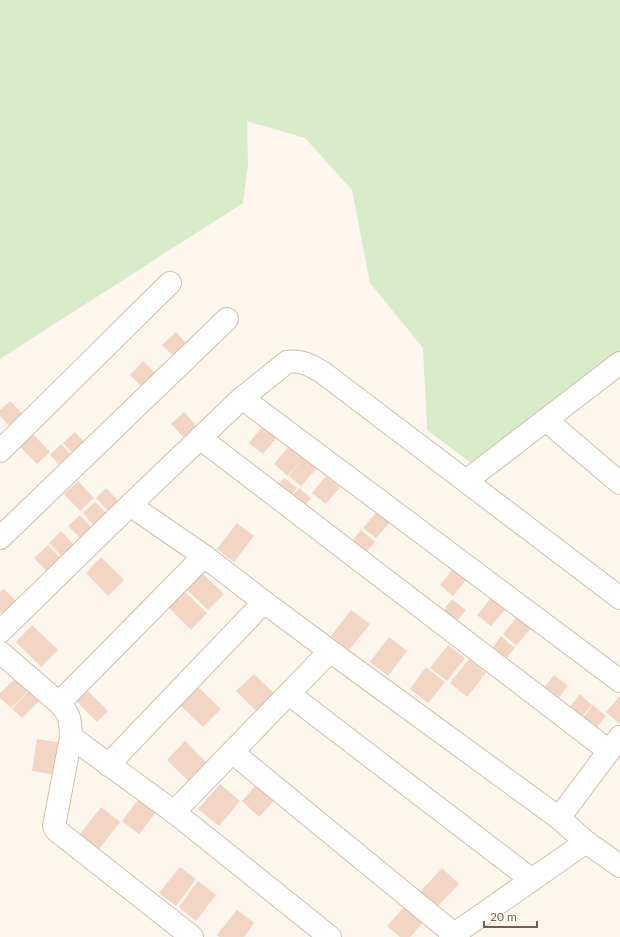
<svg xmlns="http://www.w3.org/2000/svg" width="620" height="937" viewBox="0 0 620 937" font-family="Lato,sans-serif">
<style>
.green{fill:#d8ecc9}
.building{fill:#f3d5c3}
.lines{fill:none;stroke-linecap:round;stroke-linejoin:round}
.minor-casing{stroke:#d1beb0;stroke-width:24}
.minor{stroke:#fff;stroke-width:22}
</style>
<rect width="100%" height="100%" fill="#fdf6ec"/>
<!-- green -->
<polygon class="green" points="0,0 620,0 620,353 474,465 427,430 423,348 370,283 352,190 305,138 247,121 248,165 243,203 0,359"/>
<!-- building -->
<g class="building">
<polygon points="176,332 191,349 178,361 162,345"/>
<polygon points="143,361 160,378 146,391 130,375"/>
<polygon points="10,401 28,419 15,432 0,416 0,410"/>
<polygon points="184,412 201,431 189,443 171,424"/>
<polygon points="264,424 278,436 263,454 249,443"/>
<polygon points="75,432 89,447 77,458 63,443"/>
<polygon points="33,434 50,452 37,464 20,447"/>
<polygon points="61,444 76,460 65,471 50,455"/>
<polygon points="290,445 304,457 288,476 274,464"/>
<polygon points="304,457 317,468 301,486 289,476"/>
<polygon points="326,476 340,487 326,504 312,493"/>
<polygon points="284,478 297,488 286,502 273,491"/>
<polygon points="78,481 94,498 80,511 64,494"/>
<polygon points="106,488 121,504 111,514 96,498"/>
<polygon points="299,488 311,498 299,512 287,502"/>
<polygon points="95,502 110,517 97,529 83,513"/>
<polygon points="379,509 392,520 376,538 363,528"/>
<polygon points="80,515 96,532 85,543 68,526"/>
<polygon points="237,523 254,536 234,562 217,549"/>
<polygon points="361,530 375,542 361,558 348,546"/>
<polygon points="61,531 79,550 67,562 49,543"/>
<polygon points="48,545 66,564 52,577 34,558"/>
<polygon points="101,557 124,580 108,596 86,573"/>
<polygon points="454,568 467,579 453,596 440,585"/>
<polygon points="202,573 224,594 208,610 186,589"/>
<polygon points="4,589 20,605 7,619 0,612 0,592"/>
<polygon points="184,591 207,613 191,630 168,607"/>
<polygon points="491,598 505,610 491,626 477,615"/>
<polygon points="452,599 466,610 452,627 439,616"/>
<polygon points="351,610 370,624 349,650 331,636"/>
<polygon points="518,616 532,627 516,646 503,634"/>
<polygon points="32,625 58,650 41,667 16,642"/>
<polygon points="501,636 515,648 501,664 488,653"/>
<polygon points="389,637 407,651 388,676 370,662"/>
<polygon points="448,645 465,658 447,681 430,668"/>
<polygon points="469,659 486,673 467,697 450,683"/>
<polygon points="426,667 445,682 428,703 410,689"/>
<polygon points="254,674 277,696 259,714 236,691"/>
<polygon points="554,675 568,686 554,704 540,693"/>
<polygon points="17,677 30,689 11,708 0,698 0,693"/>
<polygon points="197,686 221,709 203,727 179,704"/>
<polygon points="84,687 108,711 97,722 73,698"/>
<polygon points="30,690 40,700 22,718 12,709"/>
<polygon points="580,694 592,705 577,723 565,713"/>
<polygon points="620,696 620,724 606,712"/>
<polygon points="593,705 606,716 591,734 578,724"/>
<polygon points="37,739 62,743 56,775 32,771"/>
<polygon points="185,741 207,763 189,782 167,760"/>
<polygon points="262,778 280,794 259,817 242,801"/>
<polygon points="220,784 240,801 219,826 198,809"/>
<polygon points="140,797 157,811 139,834 122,821"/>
<polygon points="101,807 120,822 99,849 80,834"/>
<polygon points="180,867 196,879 176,906 159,893"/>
<polygon points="442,868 459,884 436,908 420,892"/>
<polygon points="198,881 216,895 196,921 179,907"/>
<polygon points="408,903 426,919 410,937 400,937 387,926"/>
<polygon points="237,910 254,923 244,937 219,937 217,935"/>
</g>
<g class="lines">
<!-- minor casing -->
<g class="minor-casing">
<g id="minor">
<polyline points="242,398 620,681"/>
<polyline points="546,420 620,483"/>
<polyline points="200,438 609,751"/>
<polyline points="0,451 170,283"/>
<polyline points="466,481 620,363"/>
<polyline points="130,505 204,556 264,602 330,651 559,818"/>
<polyline points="0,538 227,319"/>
<path d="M0 632 130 505 242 398 287 362C302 360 309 365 322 372L620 598"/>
<path d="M0 652 59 703C71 715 70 721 71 737L54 826 56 830 192 937"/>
<polyline points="289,694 532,880"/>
<polyline points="59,703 204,556"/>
<polyline points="71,737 174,812 330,937"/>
<polyline points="232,752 454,934"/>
<polyline points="108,765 264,602"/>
<polyline points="174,812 330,651"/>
<polyline points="586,842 559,818 609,751 620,737"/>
<polyline points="450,937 586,842 620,866"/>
</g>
</g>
<!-- minor -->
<use href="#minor" class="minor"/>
</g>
<!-- scale -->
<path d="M484 921v6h53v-6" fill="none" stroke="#7a5c4d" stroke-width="2"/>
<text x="490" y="921" font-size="12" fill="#7a5c4d" stroke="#fffaf3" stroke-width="3" paint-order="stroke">20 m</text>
</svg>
